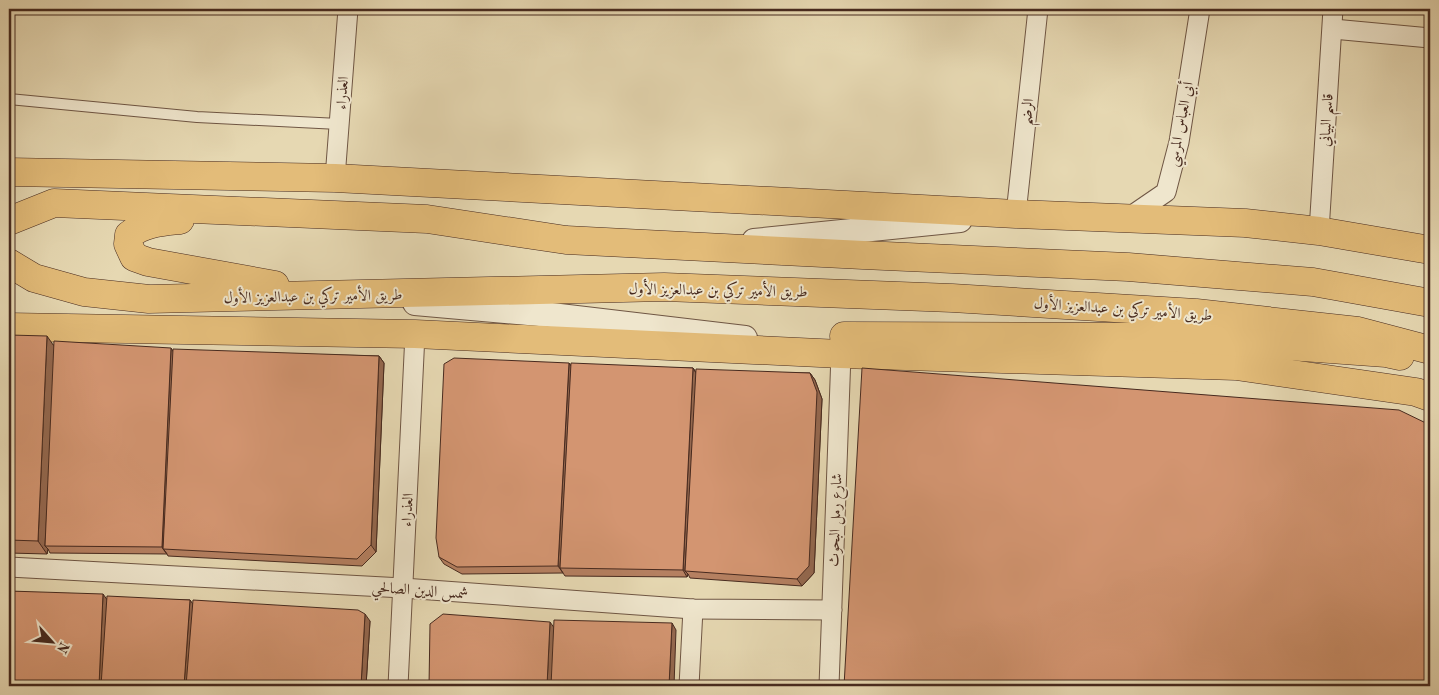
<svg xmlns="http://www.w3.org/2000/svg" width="1439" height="695" viewBox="0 0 1439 695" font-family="'Old Standard TT',Amiri,serif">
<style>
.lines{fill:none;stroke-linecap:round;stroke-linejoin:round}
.service-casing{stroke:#6f5644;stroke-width:12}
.minor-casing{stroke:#6f5644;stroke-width:21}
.tertiary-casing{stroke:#6f5644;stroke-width:26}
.primary-casing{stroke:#472a1f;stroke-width:29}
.service{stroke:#efe6cd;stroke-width:10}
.minor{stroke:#efe6cd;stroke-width:19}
.tertiary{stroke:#efe6cd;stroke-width:24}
.primary{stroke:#e3bc79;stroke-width:28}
.wall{fill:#b58061;stroke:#472a1f}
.shaded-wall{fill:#94684f;stroke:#472a1f}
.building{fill:#d39571;stroke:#472a1f}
.labels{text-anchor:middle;stroke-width:4;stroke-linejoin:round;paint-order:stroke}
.street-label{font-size:15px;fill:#472a1f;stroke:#efe6cd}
</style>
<rect width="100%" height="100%" fill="#e6d8b2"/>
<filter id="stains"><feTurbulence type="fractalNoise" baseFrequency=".004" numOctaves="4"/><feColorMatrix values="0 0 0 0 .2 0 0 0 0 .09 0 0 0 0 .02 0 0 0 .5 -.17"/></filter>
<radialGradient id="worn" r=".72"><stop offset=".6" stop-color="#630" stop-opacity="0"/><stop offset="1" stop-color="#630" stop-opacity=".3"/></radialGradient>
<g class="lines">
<!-- service casing -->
<g class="service-casing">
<polyline id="service" points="9,99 197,117 339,124"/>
</g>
<!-- minor casing -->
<g class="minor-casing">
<g id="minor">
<polyline points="1333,29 1430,38"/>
<polyline points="335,178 348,9"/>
<polyline points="1016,214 1038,9"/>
<polyline points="1128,218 1166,192 1179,142 1200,9"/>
<polyline points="1319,231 1333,9"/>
<polyline points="9,567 403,588 693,609 832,610"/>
<polyline points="398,686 415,334"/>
<polyline points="689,686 693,609"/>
<polyline points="829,686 841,354"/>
</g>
</g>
<!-- tertiary casing -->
<g class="tertiary-casing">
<g id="tertiary">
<polyline points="754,241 960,220"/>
<polyline points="415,303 551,315 745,338"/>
</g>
</g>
<!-- primary casing -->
<g class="primary-casing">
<g id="primary">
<polyline points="9,172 335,178 1016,214 1245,223 1319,231 1430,250"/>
<path d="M180 220C161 222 144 223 129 235L128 244 134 257 148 262 275 285"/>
<polyline points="9,221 54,203 427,219 566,240 863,255 1128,267 1313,282 1430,303"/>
<polyline points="9,263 34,278 84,292 149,299 664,287 952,298 1196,313 1358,331 1430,350"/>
<polyline points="9,327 415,334 841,354 1236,366 1416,392 1430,397"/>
<polyline points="844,336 1165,337 1386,353 1400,356"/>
</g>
</g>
<!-- service -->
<use href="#service" class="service"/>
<!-- minor -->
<use href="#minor" class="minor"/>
<!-- tertiary -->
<use href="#tertiary" class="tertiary"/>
<!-- primary -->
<use href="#primary" class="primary"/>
</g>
<!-- wall -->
<g class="wall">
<polygon points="9,335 54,345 173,351 379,356 384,363 376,552 362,566 168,556 167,554 50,553 48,549 47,554 9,553"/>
<polygon points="569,363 571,366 693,368 696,372 810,373 815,380 822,399 814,573 802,586 690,578 688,574 687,577 565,576 563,573 462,574 444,564 439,557"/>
<polygon points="9,591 106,599 190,600 192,604 370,621 366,686 9,686"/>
</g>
<!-- shaded-wall -->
<g class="shaded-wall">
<polygon points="47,336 56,349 45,546 48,549 47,554 38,541"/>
<polygon points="171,348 176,356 163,549 167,554 162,547"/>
<polygon points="379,356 384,363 376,552 371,545"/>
<polygon points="569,363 574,370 560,568 563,573 558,566"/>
<polygon points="693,368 697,375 685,571 688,574 687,577 683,570"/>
<polygon points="810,373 815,380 822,399 814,573 802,586 797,579"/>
<polygon points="103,594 108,601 104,686 99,686"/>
<polygon points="190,600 195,607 189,686 184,686"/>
<polygon points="365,614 370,621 366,686 361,686"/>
<polygon points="550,622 555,629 552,686 547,686"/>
<polygon points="672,623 676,630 674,686 669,686"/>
</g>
<!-- building -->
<g class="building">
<polygon points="9,335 47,336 38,541 9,540"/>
<polygon points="54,341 171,348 162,547 45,546"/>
<polygon points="173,349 379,356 371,545 357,559 163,549"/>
<polygon points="454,358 569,363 558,566 457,567 439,557 436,538 444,364"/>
<polygon points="571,363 693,368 683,570 560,568"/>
<polygon points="862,368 1399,410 1430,425 1430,686 844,686"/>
<polygon points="696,369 810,373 817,392 809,566 797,579 685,571"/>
<polygon points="9,591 103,594 99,686 41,686 9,685"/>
<polygon points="107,596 190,600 184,686 101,686"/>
<polygon points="193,600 358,610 365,614 361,686 186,686"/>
<polygon points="443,614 550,622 547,686 429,686 430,624"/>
<polygon points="554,620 672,623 669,686 551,686"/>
</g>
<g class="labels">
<!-- street labels -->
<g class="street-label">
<text transform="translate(342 93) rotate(-86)" y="5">العذراء</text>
<text transform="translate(1027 112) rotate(-84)" y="5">الرضم</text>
<text transform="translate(1326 120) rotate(-86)" y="5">قاسم البياني</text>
<text transform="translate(1180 124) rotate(-79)" y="5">أبي العباس المرسي</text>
<text transform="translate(718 290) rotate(1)" y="5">طريق الأمير تركي بن عبدالعزيز الأول</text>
<text transform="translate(313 296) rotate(-1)" y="5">طريق الأمير تركي بن عبدالعزيز الأول</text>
<text transform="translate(1123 309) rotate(4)" y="5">طريق الأمير تركي بن عبدالعزيز الأول</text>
<text transform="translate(407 510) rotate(-87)" y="5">العذراء</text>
<text transform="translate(835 520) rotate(-88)" y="5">شارع رمل البحوث</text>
<text transform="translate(420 590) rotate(4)" y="5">شمس الدين الصالحي</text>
</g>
</g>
<!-- margin -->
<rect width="1439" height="695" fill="none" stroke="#e6d8b2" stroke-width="30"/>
<rect x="10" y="10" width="1419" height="675" fill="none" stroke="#472a1f" stroke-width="2.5"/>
<rect x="15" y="15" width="1409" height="665" fill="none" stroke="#472a1f"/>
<!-- north arrow -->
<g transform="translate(52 642) rotate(117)" stroke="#efe6cd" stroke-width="4" paint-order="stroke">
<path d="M0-4L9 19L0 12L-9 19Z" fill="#472a1f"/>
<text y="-8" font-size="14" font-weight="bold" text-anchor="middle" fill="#472a1f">N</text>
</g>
<rect width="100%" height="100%" filter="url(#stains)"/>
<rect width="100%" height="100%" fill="url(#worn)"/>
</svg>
